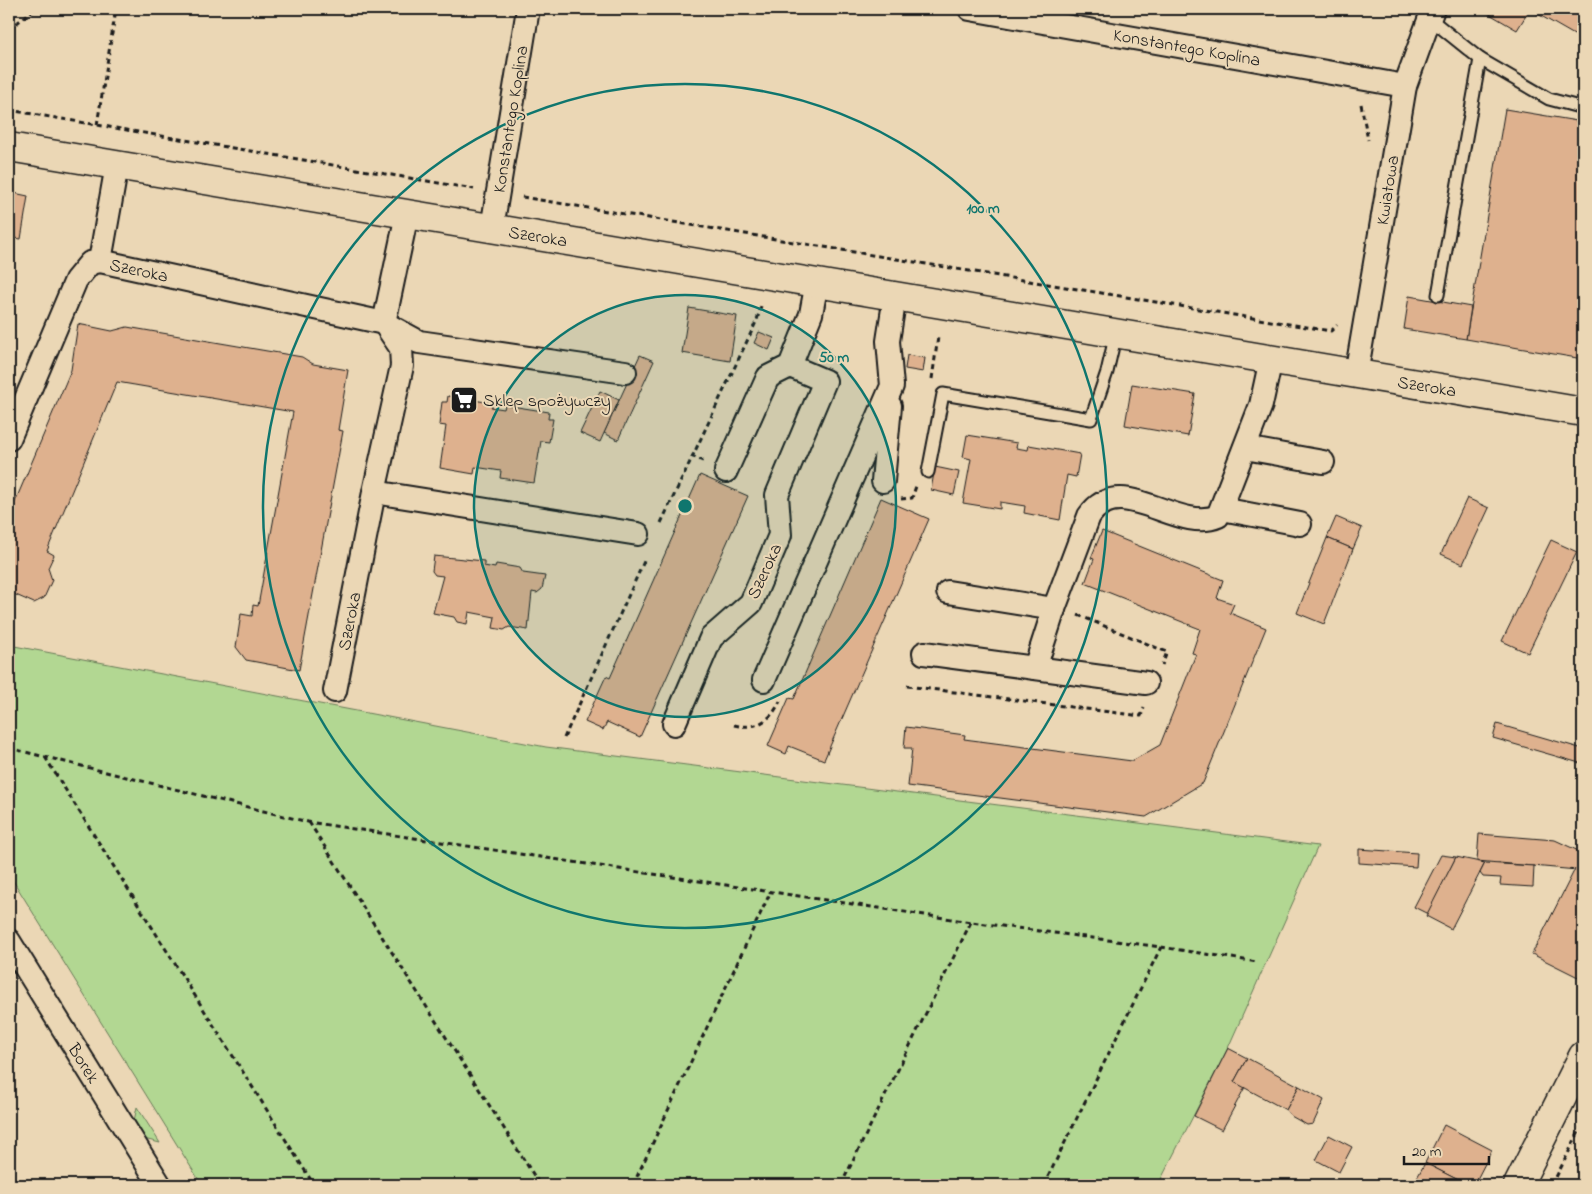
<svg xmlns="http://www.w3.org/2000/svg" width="1592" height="1194" viewBox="0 0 1592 1194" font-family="'Indie Flower',sans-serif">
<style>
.green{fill:#b2d792;stroke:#677a57}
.building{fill:#deb18e;stroke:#1c1c1c}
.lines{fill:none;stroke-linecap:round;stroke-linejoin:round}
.lane-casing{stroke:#1c1c1c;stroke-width:15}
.street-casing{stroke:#1c1c1c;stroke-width:26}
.secondary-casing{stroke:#1c1c1c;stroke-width:31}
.path{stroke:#1c1c1c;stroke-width:3;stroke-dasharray:5 4;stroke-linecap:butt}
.lane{stroke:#ebd7b5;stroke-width:11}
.street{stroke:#ebd7b5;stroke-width:22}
.secondary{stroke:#ebd7b5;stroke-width:28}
.ring{fill:none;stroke:#0f766e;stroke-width:2.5}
.labels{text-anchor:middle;stroke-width:4;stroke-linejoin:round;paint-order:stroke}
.street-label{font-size:18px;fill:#1c1c1c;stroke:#ebd7b5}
.poi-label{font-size:18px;fill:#1c1c1c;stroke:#ebd7b5;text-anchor:start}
.centre{fill:#0f766e;stroke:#ebd7b5;stroke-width:2.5}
.ring-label{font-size:15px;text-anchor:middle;font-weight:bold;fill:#0f766e;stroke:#ebd7b5;stroke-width:4;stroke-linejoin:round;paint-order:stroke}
</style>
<rect width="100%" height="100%" fill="#ebd7b5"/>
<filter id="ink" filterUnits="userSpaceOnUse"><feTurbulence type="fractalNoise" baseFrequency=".02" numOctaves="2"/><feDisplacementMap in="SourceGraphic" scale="10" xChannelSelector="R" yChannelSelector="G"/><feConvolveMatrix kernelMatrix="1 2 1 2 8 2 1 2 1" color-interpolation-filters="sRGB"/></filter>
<g filter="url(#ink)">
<!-- green -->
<g class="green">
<polygon points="9,645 546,747 1318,846 1228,1048 1158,1185 202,1185 9,874"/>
<polygon points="137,1107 160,1143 144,1139 134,1121"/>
</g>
<!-- building -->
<g class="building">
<polygon points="1481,9 1530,9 1517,30"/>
<polygon points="1539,9 1569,9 1583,17 1583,40 1536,13"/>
<polygon points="1505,109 1583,122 1583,359 1466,339"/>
<polygon points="9,192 28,196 21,239 9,237"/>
<polygon points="1409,296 1471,307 1466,339 1404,329"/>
<polygon points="689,308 737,316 730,361 682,353"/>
<polygon points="78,324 112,331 127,327 302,357 313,364 348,370 338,430 343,431 299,670 246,660 236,647 241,614 252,616 253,605 258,606 293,412 117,382 47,551 54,555 48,568 52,580 44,598 34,603 9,592 9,516 71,370"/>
<polygon points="759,332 774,338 769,350 754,343"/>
<polygon points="640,355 654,361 618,440 604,433"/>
<polygon points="907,355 925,358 923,372 905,369"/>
<polygon points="1132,384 1195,394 1188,436 1125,425"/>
<polygon points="600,391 619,400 600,442 580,433"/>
<polygon points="448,396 492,403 491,407 504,409 505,405 549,412 548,419 553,419 549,442 541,441 534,483 500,478 501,471 475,467 474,474 440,468 446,426 439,425 442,402 447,402"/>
<polygon points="967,435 1017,443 1016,448 1028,450 1029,445 1080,454 1076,477 1067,475 1060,520 1024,513 1025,506 1000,502 1000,509 963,503 971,459 963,457"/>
<polygon points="935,467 959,472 954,495 931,490"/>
<polygon points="700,475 748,496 640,737 607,722 603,730 585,722 606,676 610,678"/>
<polygon points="881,498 929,519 824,760 789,746 786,754 768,746 789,698 794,699"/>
<polygon points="1467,498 1489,508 1463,564 1441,554"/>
<polygon points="1336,517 1362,528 1353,549 1327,538"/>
<polygon points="1102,531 1223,580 1217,598 1234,604 1230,613 1266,628 1203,783 1146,817 908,786 912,748 904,748 906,727 965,735 964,739 1132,761 1160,745 1196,654 1192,653 1200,629 1085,583 1094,559 1091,558"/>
<polygon points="1327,538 1353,549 1324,624 1297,613"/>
<polygon points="1551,540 1577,552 1528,653 1502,641"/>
<polygon points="434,556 484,561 484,566 495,568 496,564 520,568 523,573 545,576 542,589 537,593 532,592 528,630 509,627 504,630 493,628 495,617 469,612 467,624 457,622 454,617 433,613 443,576 435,575 432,571"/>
<polygon points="1583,681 1583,703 1577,701"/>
<polygon points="1497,724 1583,749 1583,764 1493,738"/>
<polygon points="1479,834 1555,840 1583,853 1583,856 1577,870 1477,861"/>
<polygon points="1359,849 1417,853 1416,867 1359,863"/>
<polygon points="1441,855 1456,857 1428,914 1414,907"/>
<polygon points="1583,856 1583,873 1577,870"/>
<polygon points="1456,857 1485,863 1451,929 1426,916"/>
<polygon points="1485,863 1534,866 1533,887 1500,885 1501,878 1483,877 1480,873"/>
<polygon points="1575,869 1583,873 1583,971 1580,978 1532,954"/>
<polygon points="1228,1048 1247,1058 1234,1082 1245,1087 1222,1130 1194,1116"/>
<polygon points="1247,1058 1299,1086 1286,1110 1234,1082"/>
<polygon points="1299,1086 1324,1100 1313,1124 1307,1125 1291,1116 1286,1110"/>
<polygon points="1444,1125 1492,1150 1474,1185 1468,1185 1425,1163"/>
<polygon points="1329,1135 1352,1147 1339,1172 1316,1160"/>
<polygon points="1425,1163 1468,1185 1413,1185"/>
</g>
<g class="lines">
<!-- lane casing -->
<g class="lane-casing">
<g id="lane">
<polyline points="1429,18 1480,59 1549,99 1583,108"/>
<polyline points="1438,295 1480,59"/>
<polyline points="928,472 943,394 1091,419 1107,372 1116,333"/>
</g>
</g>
<!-- street casing -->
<g class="street-casing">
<g id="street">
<polyline points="970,9 1405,86"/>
<polyline points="492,228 528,9"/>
<polyline points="100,261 384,323 419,342 625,372"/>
<polyline points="1356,375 1405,86 1433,9"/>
<polyline points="9,439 76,280 90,263 100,261 117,165"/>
<polyline points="1245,448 1323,462"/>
<polyline points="726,471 768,377 790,366 811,314 817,282"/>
<polyline points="883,481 890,406"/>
<polyline points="374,492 638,534"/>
<polyline points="1222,509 1300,524"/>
<polyline points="948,592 1054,609"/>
<path d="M924 653 1035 668 1054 609 1089 516C1120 470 1177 534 1218 516L1261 405 1271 359"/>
<polyline points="1035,668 1146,683"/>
<polyline points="764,680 892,386 888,341 895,296"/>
<polyline points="335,691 374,492 402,366 401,348 384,323 407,214"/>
<polyline points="674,724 711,638 751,603 780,535 777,495 825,381 790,366"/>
<polyline points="9,941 160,1185"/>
</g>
</g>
<!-- secondary casing -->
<g class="secondary-casing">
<g id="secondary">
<polyline points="9,147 1583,412"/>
<polyline points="1518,1185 1583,1056"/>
</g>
</g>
<!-- path -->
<g class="path">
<polyline points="9,29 35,9"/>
<polyline points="1361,104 1368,140"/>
<polyline points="9,110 474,189"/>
<polyline points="97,125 116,9"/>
<polyline points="522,197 1331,331 1337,325"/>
<polyline points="932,379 938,337"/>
<polyline points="691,456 703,461"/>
<polyline points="901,499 912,498 916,486"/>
<polyline points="661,523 757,320 761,306"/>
<polyline points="1078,615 1167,652 1162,665"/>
<polyline points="907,686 1141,716 1144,708"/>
<path d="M734 725C756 730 771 721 780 701"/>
<polyline points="564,738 645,559"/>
<polyline points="9,748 308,822 971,922 1161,947 1257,962"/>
<polyline points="45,757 314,1185"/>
<polyline points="309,822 540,1185"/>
<polyline points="633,1185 771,891"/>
<polyline points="841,1185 971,922"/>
<polyline points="1044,1185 1161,947"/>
<polyline points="1552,1185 1583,1124"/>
</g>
<!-- lane -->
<use href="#lane" class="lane"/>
<!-- street -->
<use href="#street" class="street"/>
<!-- secondary -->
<use href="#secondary" class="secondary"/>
</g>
</g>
<!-- distance rings -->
<circle cx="685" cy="506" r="211" fill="#0f766e" fill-opacity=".12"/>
<g class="ring">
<circle cx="685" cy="506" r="211"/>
<circle cx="685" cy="506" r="422"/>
</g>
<!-- icons -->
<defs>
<g id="supermarket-square" transform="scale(1.4375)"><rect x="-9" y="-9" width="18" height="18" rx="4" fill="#1c1c1c" stroke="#ebd7b5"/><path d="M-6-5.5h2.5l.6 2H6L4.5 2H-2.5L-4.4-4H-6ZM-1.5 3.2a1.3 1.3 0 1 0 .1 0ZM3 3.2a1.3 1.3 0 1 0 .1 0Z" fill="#fff"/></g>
</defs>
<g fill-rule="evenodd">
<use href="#supermarket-square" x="464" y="400"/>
</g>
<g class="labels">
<!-- street labels -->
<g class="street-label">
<text transform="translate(1187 47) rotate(10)" y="6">Konstantego Koplina</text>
<text transform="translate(510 119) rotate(-81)" y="6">Konstantego Koplina</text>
<text transform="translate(1387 190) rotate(-81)" y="6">Kwiatowa</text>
<text transform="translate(538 236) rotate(9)" y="6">Szeroka</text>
<text transform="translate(139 270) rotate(12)" y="6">Szeroka</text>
<text transform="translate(1427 386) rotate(9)" y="6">Szeroka</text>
<text transform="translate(764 571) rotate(-65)" y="6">Szeroka</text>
<text transform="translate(349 621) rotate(-79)" y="6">Szeroka</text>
<text transform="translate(84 1063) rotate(58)" y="6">Borek</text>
</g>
<!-- poi labels -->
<g class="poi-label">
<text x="483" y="406">Sklep spożywczy</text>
</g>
</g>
<circle cx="685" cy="506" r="8" class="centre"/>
<g class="ring-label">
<text x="983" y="213">100 m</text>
<text x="834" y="362">50 m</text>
</g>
<!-- margin -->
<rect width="1592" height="1194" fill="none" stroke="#ebd7b5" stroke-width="30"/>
<rect x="15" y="15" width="1562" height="1164" fill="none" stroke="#1c1c1c" stroke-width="2" filter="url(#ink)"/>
<!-- scale -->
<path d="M1404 1156v8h85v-8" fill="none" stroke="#1c1c1c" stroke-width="2.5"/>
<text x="1412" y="1156" font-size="15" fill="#1c1c1c" stroke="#ebd7b5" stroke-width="4" paint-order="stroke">20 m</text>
</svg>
